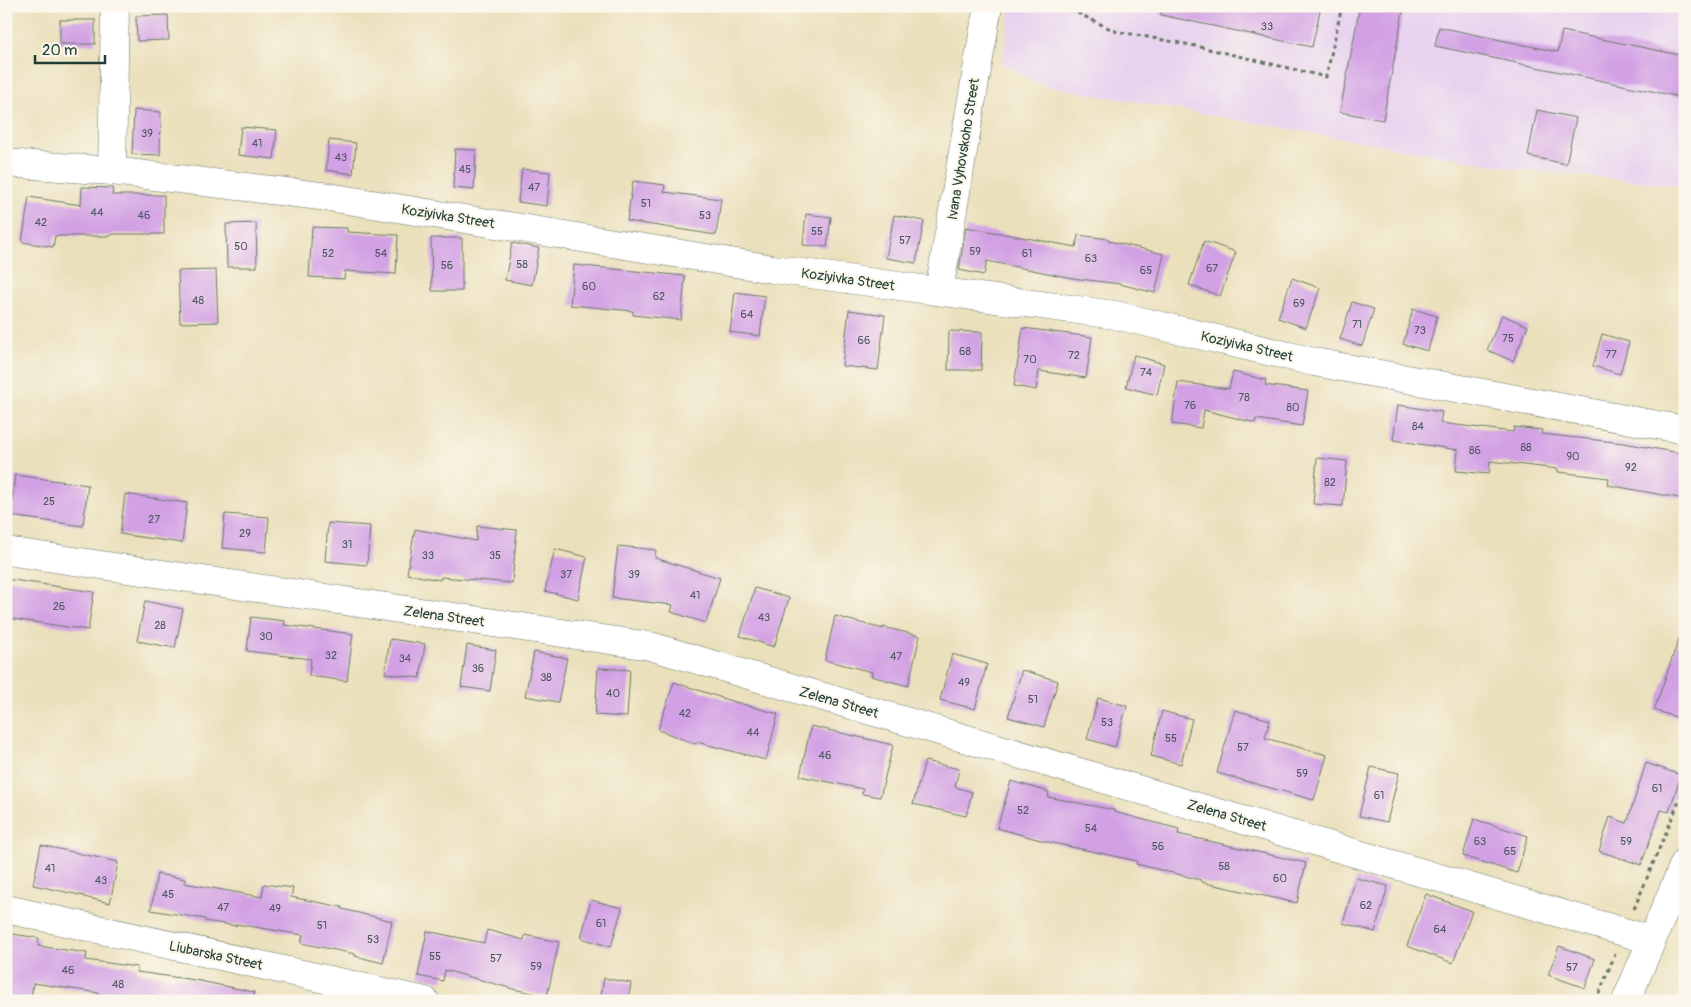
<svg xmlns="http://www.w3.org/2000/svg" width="1691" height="1007" viewBox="0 0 1691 1007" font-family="Pangolin,sans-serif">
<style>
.built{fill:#e7d2ef}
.building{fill:#d2a0e4}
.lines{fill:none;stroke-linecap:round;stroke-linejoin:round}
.minor-casing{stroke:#667664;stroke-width:29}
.major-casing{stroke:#667664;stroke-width:29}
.path{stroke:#667664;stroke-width:3;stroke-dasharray:4 4;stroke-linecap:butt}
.minor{stroke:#fff;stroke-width:28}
.major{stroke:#fff;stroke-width:28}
.labels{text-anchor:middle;stroke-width:4.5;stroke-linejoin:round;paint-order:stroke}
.number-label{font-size:11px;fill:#4c5660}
.street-label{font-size:14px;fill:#1f3d34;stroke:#fbf7ec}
</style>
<rect width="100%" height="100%" fill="#fbf7ec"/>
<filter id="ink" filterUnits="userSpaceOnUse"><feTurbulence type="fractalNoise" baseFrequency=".02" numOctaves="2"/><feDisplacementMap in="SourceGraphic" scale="10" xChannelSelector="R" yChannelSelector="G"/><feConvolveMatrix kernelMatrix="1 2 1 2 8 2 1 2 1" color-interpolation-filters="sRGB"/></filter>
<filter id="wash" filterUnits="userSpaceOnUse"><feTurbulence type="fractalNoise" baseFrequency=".0096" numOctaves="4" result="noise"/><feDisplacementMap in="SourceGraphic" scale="20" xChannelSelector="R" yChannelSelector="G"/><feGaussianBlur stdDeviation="1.12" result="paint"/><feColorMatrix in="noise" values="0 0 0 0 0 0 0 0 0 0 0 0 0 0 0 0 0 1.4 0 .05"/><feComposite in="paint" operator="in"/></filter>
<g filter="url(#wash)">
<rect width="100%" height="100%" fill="#ebe0bc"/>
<!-- built -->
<polygon class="built" points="1011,6 1685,6 1685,186 1516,169 1045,86 1002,64"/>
<g id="blocks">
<!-- building -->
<g class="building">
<polygon points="1162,6 1321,6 1312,47 1161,15"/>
<polygon points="1360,6 1404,6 1383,120 1340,112"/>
<polygon points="168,15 169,40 137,41 136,16"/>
<rect x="60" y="20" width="35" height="24"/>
<polygon points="1439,27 1558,52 1562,31 1685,56 1685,98 1435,46"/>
<polygon points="134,110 161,112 160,155 132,154"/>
<polygon points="1537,110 1576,118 1566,164 1528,156"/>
<polygon points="241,127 277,130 274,159 238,155"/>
<polygon points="329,140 356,143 353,174 326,170"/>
<polygon points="455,149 476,150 474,190 453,188"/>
<polygon points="522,169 550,172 547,206 518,202"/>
<polygon points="633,181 665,185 664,192 721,199 716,235 627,221"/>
<polygon points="82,187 113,188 112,195 164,195 164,234 112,234 111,236 55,236 53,247 22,242 29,197 81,205"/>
<polygon points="806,214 831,217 827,247 803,245"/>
<polygon points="894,215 924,221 916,263 886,258"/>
<polygon points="256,223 257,267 227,267 226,224"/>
<polygon points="312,227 347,228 347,232 398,235 396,274 345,271 344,279 309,277"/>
<polygon points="966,227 1076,247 1078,235 1109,239 1109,241 1164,254 1155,293 1120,284 1072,278 987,261 984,275 959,270"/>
<polygon points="431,238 462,238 462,291 432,291"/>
<polygon points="1204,241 1236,252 1220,296 1189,285"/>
<polygon points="512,243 539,248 532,285 505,280"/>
<polygon points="574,265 685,276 681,320 633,315 633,311 570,305"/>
<polygon points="216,270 218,322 180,323 178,271"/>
<polygon points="1292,278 1320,288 1306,328 1278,318"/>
<polygon points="735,292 765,296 760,336 730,332"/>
<polygon points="1352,302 1374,309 1362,346 1340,339"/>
<polygon points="1413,309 1437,316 1428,351 1403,344"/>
<polygon points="849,310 885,315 878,370 842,366"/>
<polygon points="1502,315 1528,326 1513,361 1487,350"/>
<polygon points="1023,328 1092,337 1086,378 1039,371 1036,390 1014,386"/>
<polygon points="949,331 982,332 981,370 948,370"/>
<polygon points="1602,334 1629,342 1620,374 1593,366"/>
<polygon points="1134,355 1164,364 1157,395 1126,387"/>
<polygon points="1233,372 1266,380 1265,385 1308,391 1302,426 1256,419 1255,423 1204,410 1201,428 1172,424 1178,382 1229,389"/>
<polygon points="1398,405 1442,412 1440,423 1513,432 1514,427 1542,430 1541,434 1624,443 1685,454 1685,499 1608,485 1609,478 1558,472 1558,469 1490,461 1489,474 1456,471 1458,450 1393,440"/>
<polygon points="1317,458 1347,461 1343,506 1313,504"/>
<polygon points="15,475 88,485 83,526 10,516"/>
<polygon points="125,494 187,503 182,543 120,534"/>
<polygon points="225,514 269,517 266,552 222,548"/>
<polygon points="328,523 370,526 367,565 325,561"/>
<polygon points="477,526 517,530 512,583 441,577 440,580 407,574 415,529 476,541"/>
<polygon points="618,546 656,550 655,558 720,578 706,623 671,612 673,605 612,598"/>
<polygon points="555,549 587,557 578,599 545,591"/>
<polygon points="6,579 94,592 88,630 6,618"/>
<polygon points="755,588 789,598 774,647 740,636"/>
<polygon points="145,601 183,609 175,648 137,641"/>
<polygon points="835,616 883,629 883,627 920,636 908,686 871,676 872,672 825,660"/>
<polygon points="251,617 285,621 284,625 353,634 347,681 309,676 311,659 247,651"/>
<polygon points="1682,630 1685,630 1685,720 1654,710"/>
<polygon points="390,639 425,644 420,678 385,673"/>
<polygon points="467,645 496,650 490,691 461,687"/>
<polygon points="534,652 567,658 558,702 525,696"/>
<polygon points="952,654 987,664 975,709 940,700"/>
<polygon points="598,668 630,670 627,717 595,715"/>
<polygon points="1022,670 1058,681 1044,727 1008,717"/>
<polygon points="674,682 728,700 778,714 766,760 697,742 696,744 658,730"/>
<polygon points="1098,698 1127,706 1115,747 1087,739"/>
<polygon points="1235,710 1270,720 1265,738 1327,755 1314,800 1217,773"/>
<polygon points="1162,711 1192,719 1181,764 1151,756"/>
<polygon points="811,726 893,745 880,797 862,794 863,789 800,776"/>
<polygon points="925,761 959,769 955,787 972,792 966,816 913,804"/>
<polygon points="1646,763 1681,775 1669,812 1661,810 1641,865 1599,851 1610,817 1627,823"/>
<polygon points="1371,767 1399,773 1387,822 1359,816"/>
<polygon points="1011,781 1049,792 1048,797 1114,810 1114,812 1179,829 1178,834 1306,863 1297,903 1201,882 1201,880 1136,864 1137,861 1044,841 997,828"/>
<polygon points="1474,819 1528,836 1517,873 1463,856"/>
<polygon points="41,845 118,862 110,903 84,897 84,896 33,885"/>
<polygon points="157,874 185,879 184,883 262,897 264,884 293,888 291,897 342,907 342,909 392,921 383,963 355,956 355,954 301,943 303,935 236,924 236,926 205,921 205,919 151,910"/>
<polygon points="1356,878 1388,886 1375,932 1343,923"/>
<polygon points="1426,894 1472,911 1453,963 1407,946"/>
<polygon points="591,900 622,908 611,947 581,938"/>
<polygon points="487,930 524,940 525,935 559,942 547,996 513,989 445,970 443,981 418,976 427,931 484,943"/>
<polygon points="6,933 39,938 38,946 87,953 86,960 137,967 137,972 195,980 254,992 254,1001 98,1001 99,993 33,983 31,1001 6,1001"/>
<polygon points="1559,946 1595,959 1585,988 1548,975"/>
<polygon points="604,978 631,983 628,1001 600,1001"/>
</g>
</g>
</g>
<g filter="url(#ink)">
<use href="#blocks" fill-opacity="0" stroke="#667664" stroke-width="1"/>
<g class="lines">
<!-- minor casing -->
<g class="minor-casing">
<g id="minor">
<polyline points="6,163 112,171 329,197 773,269 1115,315 1314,362 1685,430"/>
<polyline points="112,171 115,6"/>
<polyline points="939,291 988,6"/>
<polyline points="6,551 650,646 1651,940"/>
<polyline points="6,909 425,1001"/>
</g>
</g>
<!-- major casing -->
<g class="major-casing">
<polyline id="major" points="1626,1001 1685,862"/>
</g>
<!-- path -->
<g class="path">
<polyline points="1063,6 1115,31 1196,46 1326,77 1342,6"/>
<polyline points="1634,909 1685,787"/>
<polyline points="1596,1001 1615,954"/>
</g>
<!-- minor -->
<use href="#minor" class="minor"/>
<!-- major -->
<use href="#major" class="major"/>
</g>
</g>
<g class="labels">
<!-- number labels -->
<g class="number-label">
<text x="1267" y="30">33</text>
<text x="147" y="137">39</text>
<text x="257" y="147">41</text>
<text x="341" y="161">43</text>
<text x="465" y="173">45</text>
<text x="534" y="191">47</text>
<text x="646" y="207">51</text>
<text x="97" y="216">44</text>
<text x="144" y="219">46</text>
<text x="705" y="219">53</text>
<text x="41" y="226">42</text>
<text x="817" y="235">55</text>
<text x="905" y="244">57</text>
<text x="241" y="250">50</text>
<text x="975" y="255">59</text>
<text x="328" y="257">52</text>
<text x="381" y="257">54</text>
<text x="1027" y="257">61</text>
<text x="1091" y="262">63</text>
<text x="522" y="268">58</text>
<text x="447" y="269">56</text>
<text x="1212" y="272">67</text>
<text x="1146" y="274">65</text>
<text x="589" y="290">60</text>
<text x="659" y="300">62</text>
<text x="198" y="304">48</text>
<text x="1299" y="307">69</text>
<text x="747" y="318">64</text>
<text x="1357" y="328">71</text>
<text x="1420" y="334">73</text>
<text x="1508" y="342">75</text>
<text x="864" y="344">66</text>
<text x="965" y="355">68</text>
<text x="1611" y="358">77</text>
<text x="1074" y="359">72</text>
<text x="1030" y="363">70</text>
<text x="1146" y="376">74</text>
<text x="1244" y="401">78</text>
<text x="1190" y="409">76</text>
<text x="1293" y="411">80</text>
<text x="1418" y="430">84</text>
<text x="1526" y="451">88</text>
<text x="1475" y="454">86</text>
<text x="1573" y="460">90</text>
<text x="1631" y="471">92</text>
<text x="1330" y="486">82</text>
<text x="49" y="505">25</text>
<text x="154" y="523">27</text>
<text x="245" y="537">29</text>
<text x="347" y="548">31</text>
<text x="428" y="559">33</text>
<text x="495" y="559">35</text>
<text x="566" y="578">37</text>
<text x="634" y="578">39</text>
<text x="695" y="599">41</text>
<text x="59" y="610">26</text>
<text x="764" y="621">43</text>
<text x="160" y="629">28</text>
<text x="266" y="640">30</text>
<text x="331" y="659">32</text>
<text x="896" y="660">47</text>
<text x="405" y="662">34</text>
<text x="478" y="672">36</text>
<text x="546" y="681">38</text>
<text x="964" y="686">49</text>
<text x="613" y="697">40</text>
<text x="1033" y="703">51</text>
<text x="685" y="717">42</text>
<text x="1107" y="726">53</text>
<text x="753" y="736">44</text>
<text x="1171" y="742">55</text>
<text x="1243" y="751">57</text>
<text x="825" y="759">46</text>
<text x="1302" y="777">59</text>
<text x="1657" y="792">61</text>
<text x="1379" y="799">61</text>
<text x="1023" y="814">52</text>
<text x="1091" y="832">54</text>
<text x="1480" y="845">63</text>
<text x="1626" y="845">59</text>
<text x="1158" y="850">56</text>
<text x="1510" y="855">65</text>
<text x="1224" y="870">58</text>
<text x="50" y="872">41</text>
<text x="1280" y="882">60</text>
<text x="101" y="884">43</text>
<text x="168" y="898">45</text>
<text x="1366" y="909">62</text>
<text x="223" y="911">47</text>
<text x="275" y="912">49</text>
<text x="601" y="927">61</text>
<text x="322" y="929">51</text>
<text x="1440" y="933">64</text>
<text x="373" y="943">53</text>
<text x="435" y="960">55</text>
<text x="496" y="962">57</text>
<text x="536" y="970">59</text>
<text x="1572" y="971">57</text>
<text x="68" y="974">46</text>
<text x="118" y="988">48</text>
</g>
<!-- street labels -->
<g class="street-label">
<text transform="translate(963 149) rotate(-81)" y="5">Ivana Vyhovskoho Street</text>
<text transform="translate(448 216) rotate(9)" y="5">Koziyivka Street</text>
<text transform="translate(848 279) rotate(8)" y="5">Koziyivka Street</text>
<text transform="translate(1247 346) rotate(13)" y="5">Koziyivka Street</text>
<text transform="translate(444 616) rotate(8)" y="5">Zelena Street</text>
<text transform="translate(839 702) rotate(16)" y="5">Zelena Street</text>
<text transform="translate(1227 815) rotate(16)" y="5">Zelena Street</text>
<text transform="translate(216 955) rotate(12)" y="5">Liubarska Street</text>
</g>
</g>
<!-- margin -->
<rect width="1691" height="1007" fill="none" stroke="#fbf7ec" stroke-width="25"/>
<!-- scale -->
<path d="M35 55v8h70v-8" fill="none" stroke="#1f3d34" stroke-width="2.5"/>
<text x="42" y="55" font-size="15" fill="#1f3d34" stroke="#fbf7ec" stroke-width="4" paint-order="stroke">20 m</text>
</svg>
